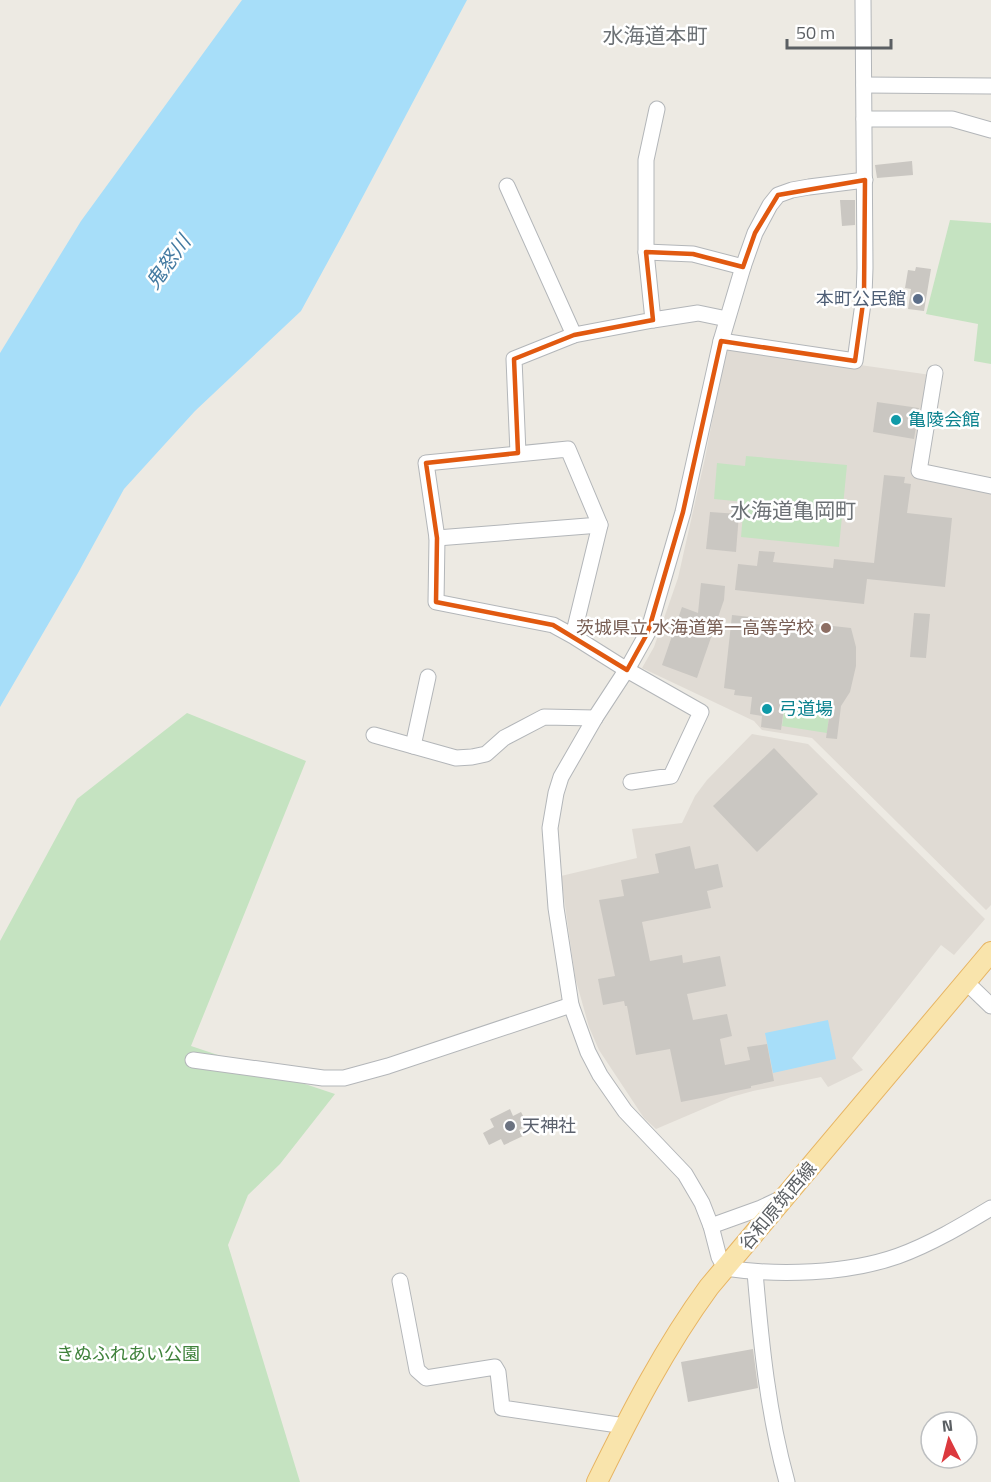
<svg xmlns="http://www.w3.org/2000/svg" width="991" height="1482" viewBox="0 0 991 1482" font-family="'Titillium Web','Noto Sans JP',sans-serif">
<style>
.education{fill:#e0dbd4}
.green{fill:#c5e3c1}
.water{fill:#a7def9}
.building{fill:#cac7c2}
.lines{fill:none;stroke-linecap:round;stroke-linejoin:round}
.minor-casing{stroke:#b3b6b9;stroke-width:17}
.major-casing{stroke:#e7b462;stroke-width:22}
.minor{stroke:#fff;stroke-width:15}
.major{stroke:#f9e4ac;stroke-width:20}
.marked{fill:none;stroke:#e15910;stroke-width:4.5;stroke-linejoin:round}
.service-dot{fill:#5c6f8a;stroke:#fff;stroke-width:2}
.culture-dot{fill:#0f9aa8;stroke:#fff;stroke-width:2}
.education-dot{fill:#8d6e63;stroke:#fff;stroke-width:2}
.worship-dot{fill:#6b7280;stroke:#fff;stroke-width:2}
.labels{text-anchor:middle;stroke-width:5;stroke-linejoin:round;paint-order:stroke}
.service-label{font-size:18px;fill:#4e5e75;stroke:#fff;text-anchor:end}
.culture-label{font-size:18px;fill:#0d838f;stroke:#fff;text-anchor:start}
.education-label{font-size:18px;fill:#785e54;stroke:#fff;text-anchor:end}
.worship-label{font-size:18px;fill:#5b616d;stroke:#fff;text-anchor:start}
.street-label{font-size:18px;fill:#5b5f63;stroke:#fff}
.park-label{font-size:18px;fill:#3f823b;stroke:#fff}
.water-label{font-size:20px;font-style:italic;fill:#437aa1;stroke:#fff}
.quarter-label{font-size:21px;fill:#6c7175;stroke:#fff}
</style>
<rect width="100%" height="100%" fill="#edeae3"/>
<!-- education -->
<g class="education">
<polygon points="725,346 931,375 915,476 991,491 991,905 986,910 812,738 762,730 754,721 642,668 654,647 678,578 705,458 716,401"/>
<polygon points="752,734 808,744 985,919 954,955 941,945 852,1058 863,1070 828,1087 821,1077 753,1091 731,1097 656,1129 644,1118 636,1106 599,1050 589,1027 575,977 561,876 637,858 632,829 682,823 695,796 707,780"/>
</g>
<!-- green -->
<g class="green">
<polygon points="950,220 991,223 991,364 974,361 978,324 926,314"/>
<polygon points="746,456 847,465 839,547 741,537 744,502 714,499 717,463 745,466"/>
<polygon points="785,703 830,709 827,733 782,726"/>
<polygon points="187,713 306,761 191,1046 335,1094 280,1164 248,1195 228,1245 300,1482 0,1482 0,941 77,799"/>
</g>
<!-- water -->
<g class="water">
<polygon points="242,0 467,0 343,234 301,311 195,411 124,489 78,573 0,707 0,353 81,221"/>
<polygon points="828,1020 836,1059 773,1073 765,1033"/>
</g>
<!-- building -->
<g class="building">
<polygon points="912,161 913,175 877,178 875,165"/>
<polygon points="840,200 855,200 855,225 842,226"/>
<polygon points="916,267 931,269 924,311 908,309 911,289 905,288 908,270 915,271"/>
<polygon points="877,402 919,408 914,439 873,432"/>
<polygon points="884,475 905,477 904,483 911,484 907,513 952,518 945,587 867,579 864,604 735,590 738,564 757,566 759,551 775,552 773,562 833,568 834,559 874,563"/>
<polygon points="710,512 739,514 736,552 706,549"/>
<polygon points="701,583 725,586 724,600 697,678 662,665 682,607 698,613"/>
<polygon points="914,613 930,614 926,658 910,657"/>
<polygon points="732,615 851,628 856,647 856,666 850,692 841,706 837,739 826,738 831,705 785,700 781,730 761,727 762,716 750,714 752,697 734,695 735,690 724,688"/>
<polygon points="774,748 818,794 757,852 713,806"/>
<polygon points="690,846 695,869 718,864 723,887 707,891 711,908 642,922 650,961 682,955 683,963 720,956 726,986 687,994 693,1020 727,1014 732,1036 720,1039 725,1065 750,1060 747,1047 767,1044 774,1081 751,1086 751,1088 681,1102 670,1049 636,1055 627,1006 625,1006 624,1001 603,1005 598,979 615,976 599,900 624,896 621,880 659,873 655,854"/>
<polygon points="510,1109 513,1116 521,1112 528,1125 519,1130 523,1136 504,1145 501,1139 489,1145 483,1133 494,1127 490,1119"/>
<polygon points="753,1349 758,1388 688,1402 681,1362"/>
</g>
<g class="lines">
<!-- minor casing -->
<g class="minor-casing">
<g id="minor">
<polyline points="864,85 991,86"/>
<polyline points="864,119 952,119 991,130"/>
<path d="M865 180 809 187 792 190 778 195 770 205 755 233 743 267 721 341 683 512 648 632 629 666 595 718 561 777 556 793 550 828 556 908 571 1005 588 1052 600 1075 625 1111 685 1174 702 1203 711 1226 719 1257 725 1268C778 1276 847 1274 898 1256 931 1244 961 1226 991 1208"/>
<polyline points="507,186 574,335"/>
<polyline points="646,252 693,254 743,267"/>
<polyline points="653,320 698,313 727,319"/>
<polyline points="721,341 855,361 864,296 865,268 863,0"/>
<polyline points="935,373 919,471 991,486"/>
<polyline points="518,453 514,359 574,335 653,320 646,252 646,160 657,109"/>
<polyline points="437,538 600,525"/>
<polyline points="573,636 600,525 568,449 426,463 437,538 436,602 553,625 573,636 627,670 701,712 671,776 631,782"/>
<polyline points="374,735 456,758 472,757 486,754 504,738 544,717 595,718"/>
<polyline points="413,746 428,677"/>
<polyline points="965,981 991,1006"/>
<polyline points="193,1060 323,1078 344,1078 388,1066 571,1005"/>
<polyline points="711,1226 761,1208 780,1199"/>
<path d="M755 1272C761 1343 768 1414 787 1482"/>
<polyline points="400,1281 417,1370 426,1378 495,1367 498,1372 502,1408 625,1426"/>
</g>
</g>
<!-- major casing -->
<g class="major-casing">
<path id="major" d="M597 1482C630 1415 665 1347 709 1287L991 952"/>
</g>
<!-- minor -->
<use href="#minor" class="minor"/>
<!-- major -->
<use href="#major" class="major"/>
</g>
<!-- marked area -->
<path class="marked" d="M865 180 864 296 855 361 721 341 683 512 648 632 627 670 553 625 436 602 437 538 426 463 518 453 514 359 574 335 653 320 646 252 693 254 743 267 755 233 778 195Z"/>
<!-- markers -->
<circle class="service-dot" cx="918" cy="299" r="6"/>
<g class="culture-dot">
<circle cx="896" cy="420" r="6"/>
<circle cx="767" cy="709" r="6"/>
</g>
<circle class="education-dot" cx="826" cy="628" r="6"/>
<circle class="worship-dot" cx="510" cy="1126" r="6"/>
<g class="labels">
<!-- service labels -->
<g class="service-label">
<text x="906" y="305">本町公民館</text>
</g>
<!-- culture labels -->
<g class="culture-label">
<text x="908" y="426">亀陵会館</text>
<text x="779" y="715">弓道場</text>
</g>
<!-- education labels -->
<g class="education-label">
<text x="814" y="634">茨城県立 水海道第一高等学校</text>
</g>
<!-- worship labels -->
<g class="worship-label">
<text x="522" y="1132">天神社</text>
</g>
<!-- street labels -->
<g class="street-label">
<text transform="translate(778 1206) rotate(-50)" y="6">谷和原筑西線</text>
</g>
<!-- park labels -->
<g class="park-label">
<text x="128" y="1360">きぬふれあい公園</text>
</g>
<!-- water labels -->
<g class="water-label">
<text transform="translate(168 262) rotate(-54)" y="7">鬼怒川</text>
</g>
<!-- quarter labels -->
<g class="quarter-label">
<text x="655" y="43">水海道本町</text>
<text x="793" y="518">水海道亀岡町</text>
</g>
</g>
<!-- north arrow -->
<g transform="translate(949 1440) rotate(354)"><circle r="28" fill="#ffffff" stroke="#bdbfc1" stroke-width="1.5"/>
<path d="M0-4.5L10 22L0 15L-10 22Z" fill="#dc393e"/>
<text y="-9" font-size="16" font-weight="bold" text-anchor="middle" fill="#5b5f63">N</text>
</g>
<!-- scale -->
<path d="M787 39v9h104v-9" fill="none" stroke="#5b5f63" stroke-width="3"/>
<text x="796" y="39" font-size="18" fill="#5b5f63" stroke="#ffffff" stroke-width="4.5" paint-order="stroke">50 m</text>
</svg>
